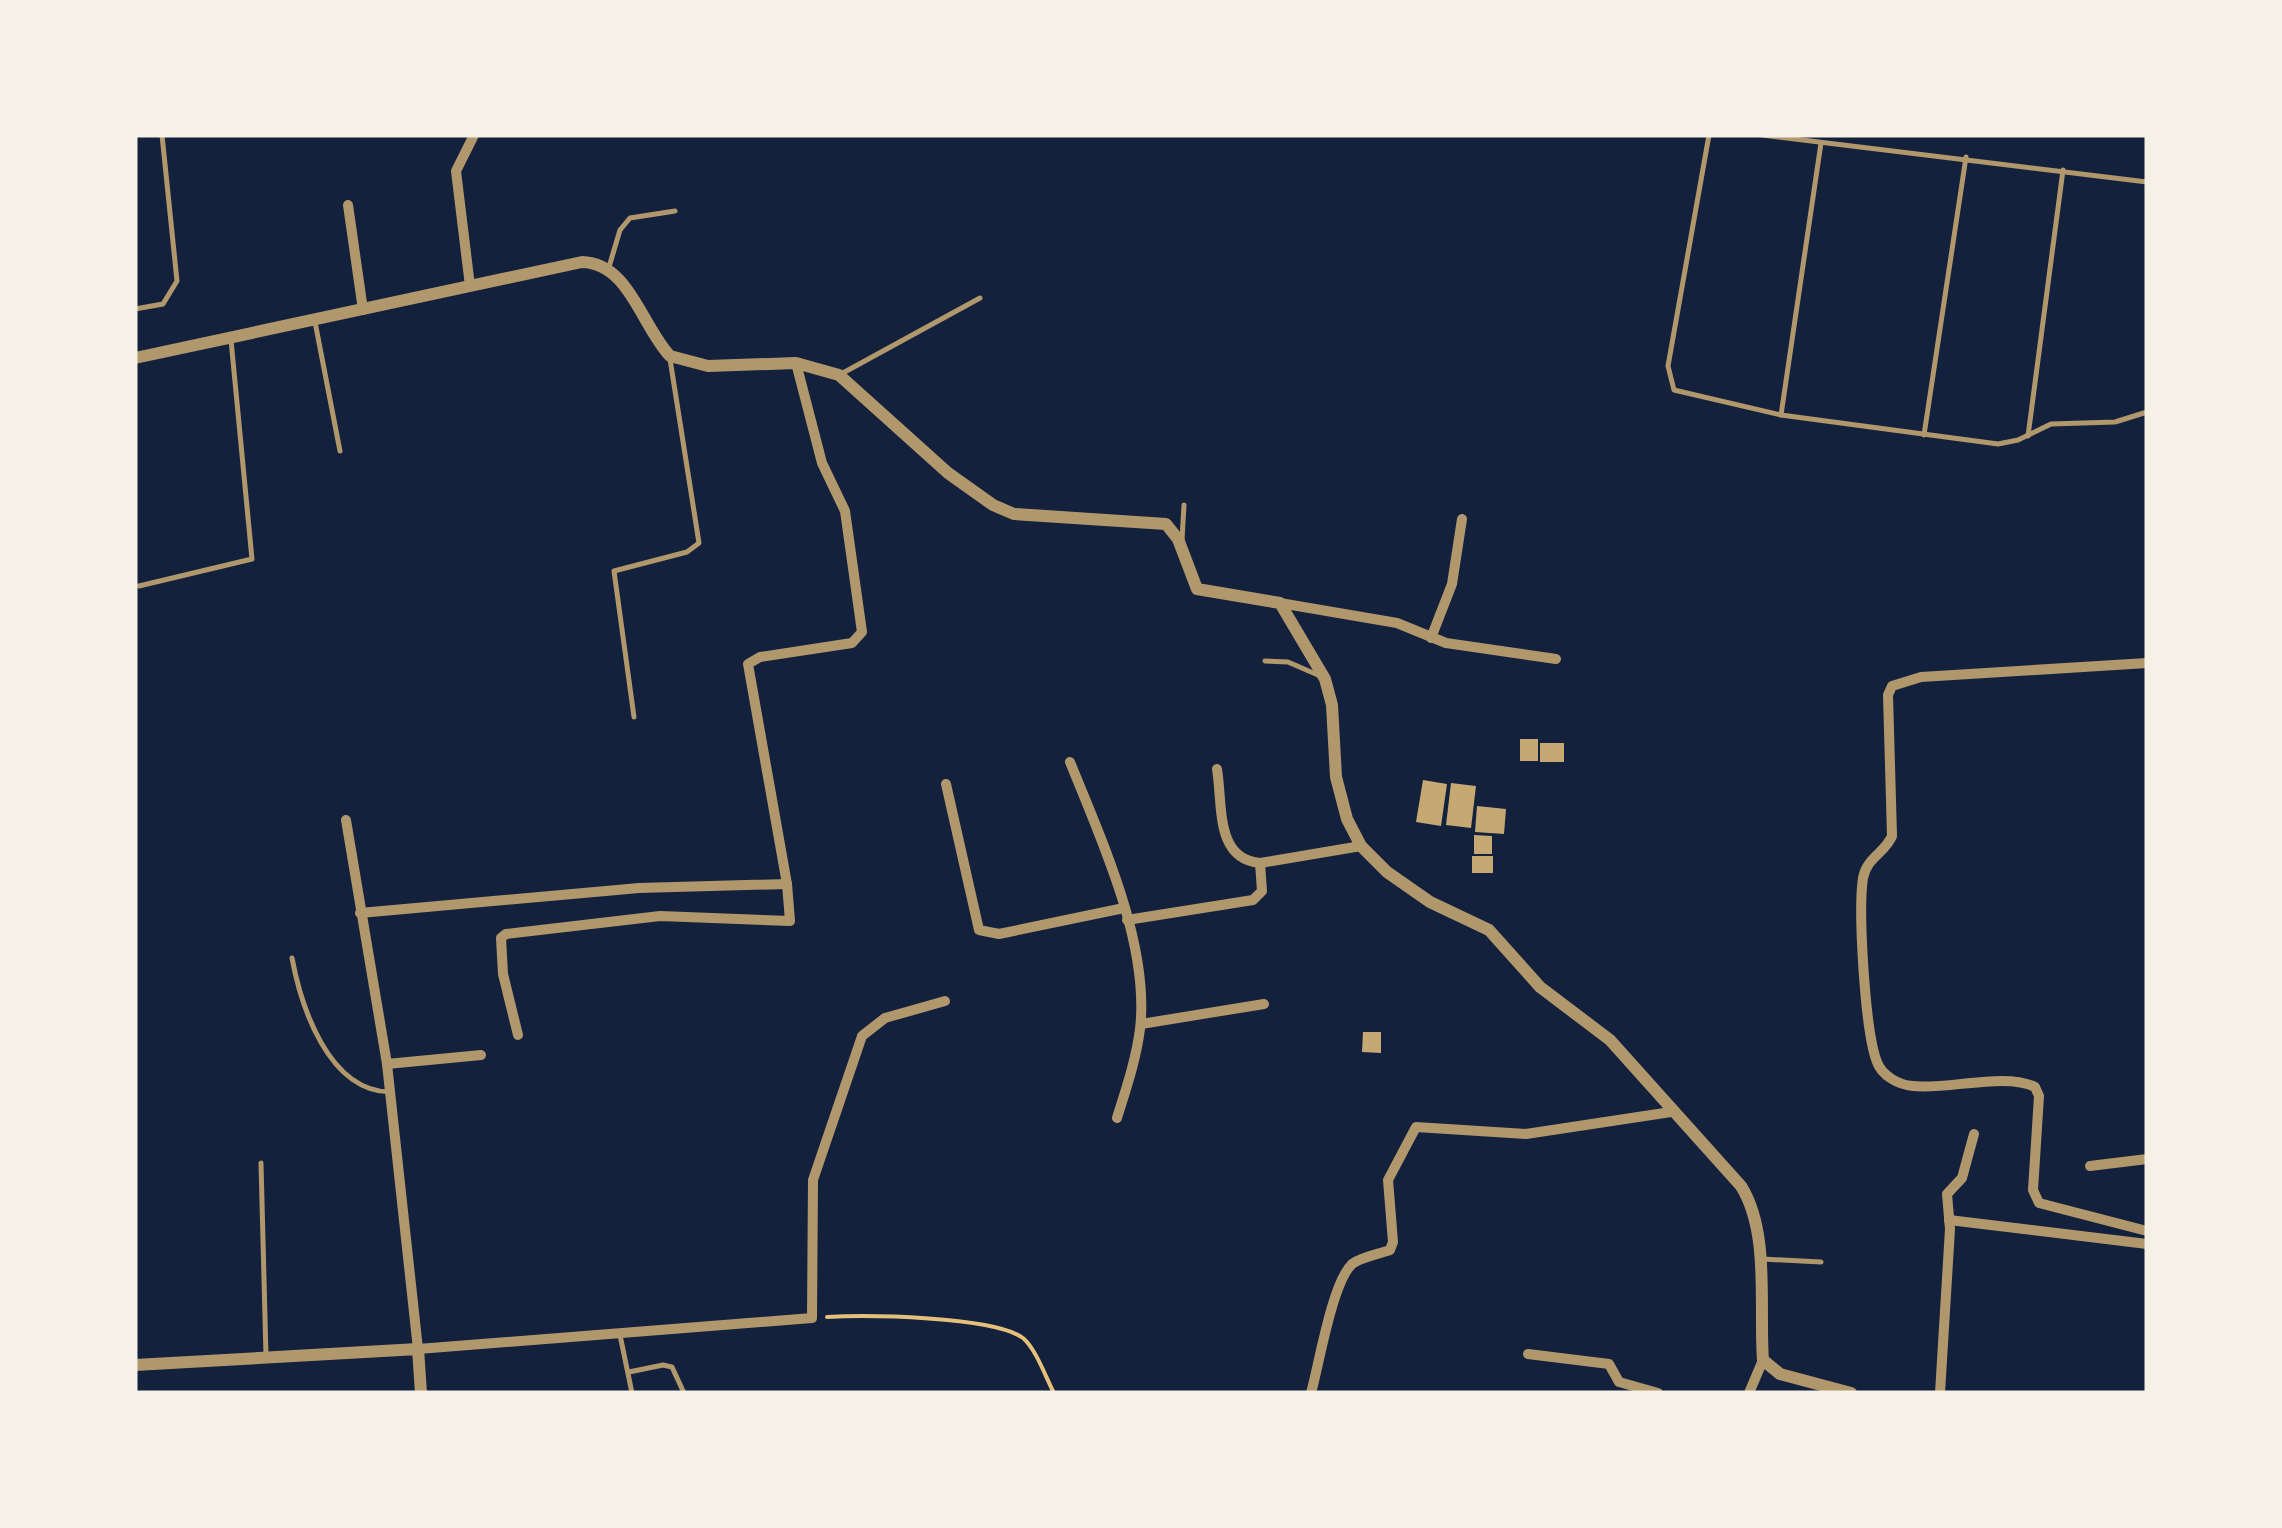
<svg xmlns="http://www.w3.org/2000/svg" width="2282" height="1528" viewBox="0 0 2282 1528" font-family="Commissioner,sans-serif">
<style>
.building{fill:#c6a872}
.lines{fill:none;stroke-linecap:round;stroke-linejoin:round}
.path{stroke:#e5c07b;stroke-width:4}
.service{stroke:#b1986c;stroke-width:5}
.minor{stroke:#b1986c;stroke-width:10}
.tertiary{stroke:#b1986c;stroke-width:12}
</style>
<rect width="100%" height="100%" fill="#14213d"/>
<!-- building -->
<g class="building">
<rect x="1520" y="739" width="18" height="22"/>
<rect x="1540" y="743" width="24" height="19"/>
<polygon points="1423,780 1447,784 1441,826 1416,822"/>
<polygon points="1451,783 1476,786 1471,828 1446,825"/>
<polygon points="1477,806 1506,809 1504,834 1475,832"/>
<polygon points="1474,835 1492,836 1492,854 1474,854"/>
<rect x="1472" y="856" width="21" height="17"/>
<polygon points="1363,1032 1381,1032 1381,1053 1362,1052"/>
</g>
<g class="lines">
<!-- path -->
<path class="path" d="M827 1317C866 1315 993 1316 1023 1338 1036 1349 1046 1378 1054 1393"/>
<!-- service -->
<g class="service">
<polyline points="1709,135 1668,366 1674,390 1781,415 1998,444 2018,440 2051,424 2115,422 2147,412"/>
<polyline points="1762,135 2147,182"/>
<polyline points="609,267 620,230 630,218 675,211"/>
<polyline points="135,309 163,304 177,281 162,135"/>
<polyline points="315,322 340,451"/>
<polyline points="841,374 980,298"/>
<polyline points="1781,415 1821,143"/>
<polyline points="1924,435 1966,157"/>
<polyline points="2028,436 2063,170"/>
<polyline points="1182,540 1184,505"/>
<polyline points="139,586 252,559 231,340"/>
<polyline points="1265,661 1288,662 1318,675"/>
<polyline points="634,717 614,571 687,552 699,543 670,359"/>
<path d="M292 958C301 1006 328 1091 390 1092"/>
<polyline points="261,1163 266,1356"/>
<polyline points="1762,1259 1821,1262"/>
<polyline points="620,1335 632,1393"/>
<polyline points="629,1372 663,1365 672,1367 684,1393"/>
</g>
<!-- minor -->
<g class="minor">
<polyline points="348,205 363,310"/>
<polyline points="470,286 456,171 474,135"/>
<polyline points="1280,603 1397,623 1446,643 1556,659"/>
<polyline points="1431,638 1452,584 1462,519"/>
<path d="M2147 663 1921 677 1892 686 1888 695 1892 836C1885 853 1867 857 1863 878 1858 911 1865 1032 1877 1062 1882 1076 1899 1085 1913 1086 1947 1090 2006 1072 2035 1087L2039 1096 2033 1190 2039 1203 2147 1231"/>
<path d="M1070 762C1101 839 1150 944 1140 1029 1136 1060 1126 1089 1117 1118"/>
<path d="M1217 769C1223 806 1215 859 1260 863L1361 846"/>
<polyline points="946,784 979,930 999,934 1124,908"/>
<polyline points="346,820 387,1064 418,1349 812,1318 813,1180 862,1036 885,1018 945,1001"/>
<polyline points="360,913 639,888 787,884 748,664 760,657 852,643 862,632 845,511 822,463 796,363"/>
<polyline points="1127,920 1253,900 1262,891 1260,863"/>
<polyline points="1141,1024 1264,1004"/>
<polyline points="518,1035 503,974 501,938 506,934 660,916 790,921 787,884"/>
<polyline points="387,1064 481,1055"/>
<polyline points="2090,1166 2147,1159"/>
<polyline points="1949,1220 2147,1244"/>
<polyline points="1528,1354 1609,1364 1619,1382 1658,1393"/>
<path d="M1311 1393C1319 1365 1332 1283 1352 1264 1361 1257 1379 1254 1390 1250L1393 1242 1388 1180 1416 1127 1526 1134 1671 1112"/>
<polyline points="1749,1393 1763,1360"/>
<polyline points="1940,1393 1950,1229 1947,1194 1962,1178 1974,1134"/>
</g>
<!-- tertiary -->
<g class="tertiary">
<path d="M135 358 582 262C629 263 641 325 670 356L708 366 796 363 839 375 948 473 993 505 1014 514 1166 524 1178 539 1197 589 1280 603 1325 679 1332 705 1336 777 1347 819 1361 846 1387 872 1430 902 1489 930 1540 987 1610 1040 1741 1186C1770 1232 1759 1306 1763 1360L1780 1374 1851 1393"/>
<polyline points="135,1365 418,1349 421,1393"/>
</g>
</g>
<!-- border -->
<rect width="2282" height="1528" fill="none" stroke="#f6f1e7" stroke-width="275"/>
</svg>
